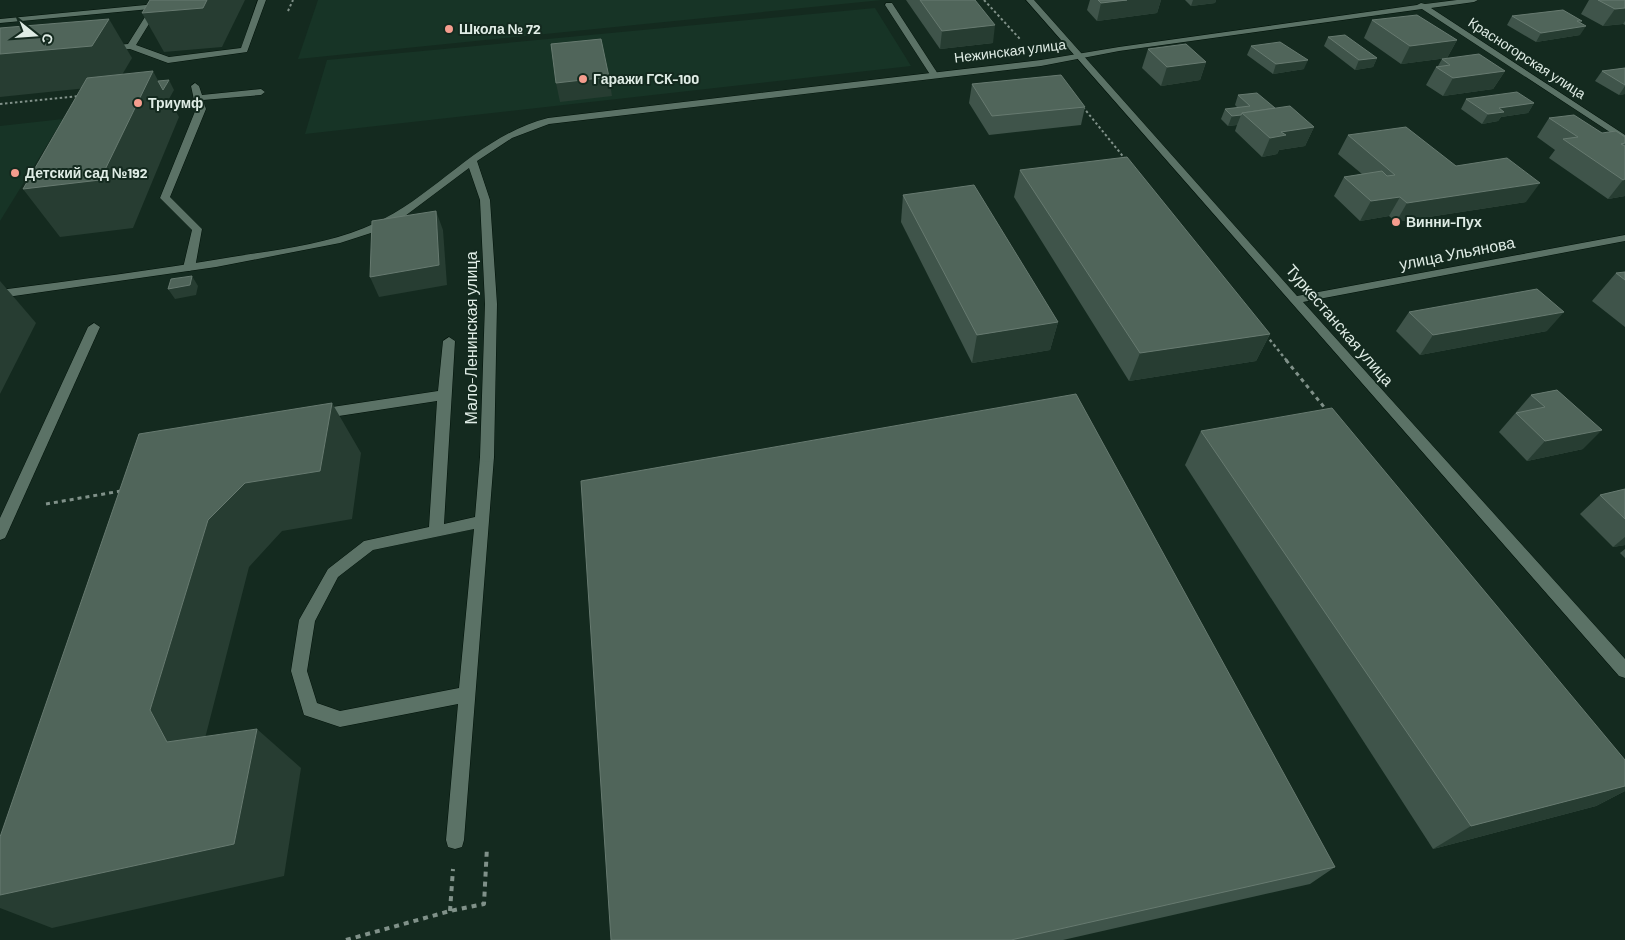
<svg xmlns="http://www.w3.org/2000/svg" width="1625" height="940" viewBox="0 0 1625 940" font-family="Barlow,sans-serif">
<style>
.built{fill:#173426}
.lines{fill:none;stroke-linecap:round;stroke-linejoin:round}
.service-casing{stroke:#011209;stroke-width:1}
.minor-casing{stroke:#011209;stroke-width:1}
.secondary-casing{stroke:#011209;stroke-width:1}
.path-far3{stroke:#809189;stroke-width:2;stroke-dasharray:2.5 2.5;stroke-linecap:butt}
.path-far2{stroke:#809189;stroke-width:2.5;stroke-dasharray:3 3;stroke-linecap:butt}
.path-far1{stroke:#809189;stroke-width:3;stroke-dasharray:4 4;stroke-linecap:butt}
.path{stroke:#809189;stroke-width:4;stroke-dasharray:5 5;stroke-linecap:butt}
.service{fill:#5b7266;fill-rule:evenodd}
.minor{fill:#5b7266;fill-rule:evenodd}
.secondary{fill:#5b7266;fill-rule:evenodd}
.wall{fill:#3f544a}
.shaded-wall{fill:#273d32}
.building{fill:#50655a;stroke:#677a70}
.poi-dot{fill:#f59d8e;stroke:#142a1f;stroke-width:2}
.labels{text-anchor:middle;stroke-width:4;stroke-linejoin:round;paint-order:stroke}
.far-poi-label{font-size:14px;font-weight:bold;fill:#dfece5;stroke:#142a1f;text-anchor:start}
.far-street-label{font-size:14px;fill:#dfece5;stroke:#142a1f}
.street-label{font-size:16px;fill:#dfece5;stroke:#142a1f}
</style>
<rect width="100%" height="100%" fill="#142a1f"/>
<!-- built -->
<g class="built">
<polygon points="318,0 882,0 298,59"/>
<polygon points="875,8 911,66 305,134 327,60"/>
<polygon points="63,119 0,221 0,126"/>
</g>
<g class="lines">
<!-- service casing -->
<g class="service-casing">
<g id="service">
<polygon points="258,0 266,0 247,52 168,63 130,49 108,50 104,48 108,46 128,44 150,9 0,23 0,19 156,4 160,6 136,45 169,57 241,48"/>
<polygon points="886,3 892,3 938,74 937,76 931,76 885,5"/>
<polygon points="195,83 199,86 202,95 261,89 265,92 261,95 203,100 206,109 170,197 202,229 195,268 189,271 183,268 192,230 160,198 196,109 191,86"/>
<polygon points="94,323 100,327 7,534 5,538 0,540 0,518 88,327"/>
<path d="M449 337 455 341 444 524 475 517 480 457 482 453 487 452 492 453 494 457 464 840 462 847 455 849 448 847 446 840 458 704 340 727 304 715 291 671 299 620 328 569 364 541 429 527 437 401 319 419 314 417 312 414 314 411 319 409 438 391 443 341ZM474 529 459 688 340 711 317 703 307 671 315 621 338 577 373 550Z"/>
</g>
</g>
<!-- minor casing -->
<g class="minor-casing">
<path id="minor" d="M1457 0H1478L1474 2 1431 8 1625 135V142L1422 9 1119 51 1041 66 549 124 512 138 477 161 490 200 497 304 494 457 492 461 487 462 482 461 480 457 485 304 480 200 469 168 405 216 374 232 340 243 216 267 0 298V290C77 280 155 270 232 257 276 250 322 245 364 228 433 201 474 137 548 118L1041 60 1119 47 1417 5 1421 3 1425 4Z"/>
</g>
<!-- secondary casing -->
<g class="secondary-casing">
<polygon id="secondary" points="1026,0 1034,0 1297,296 1625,235 1625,241 1303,302 1625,659 1625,678 1619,676"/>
</g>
<!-- path-far3 -->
<g class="path-far3">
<polyline points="984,0 1020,39"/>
<polyline points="288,11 293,0"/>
<polyline points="0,104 79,96"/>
<polyline points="1083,107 1126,160"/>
</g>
<!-- path-far2 -->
<g class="path-far2">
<polyline points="1125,158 1126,160"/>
<polyline points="1266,335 1287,361"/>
</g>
<!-- path-far1 -->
<g class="path-far1">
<polyline points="1286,360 1328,412"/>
<polyline points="46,504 121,491"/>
</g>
<!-- path -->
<g class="path">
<polyline points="450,911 453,869"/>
<polyline points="346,940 450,911 484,904 487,847"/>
</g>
<!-- service -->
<use href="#service" class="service"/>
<!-- minor -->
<use href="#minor" class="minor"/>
<!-- secondary -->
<use href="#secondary" class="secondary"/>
</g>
<!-- wall -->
<g class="wall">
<polygon points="906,0 975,0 993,43 940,49"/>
<polygon points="1090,0 1161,0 1157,13 1097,21 1087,10"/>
<polygon points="1185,0 1216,0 1215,3 1191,6"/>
<polygon points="1589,0 1625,0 1625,25 1623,24 1603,26 1581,14"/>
<polygon points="1512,16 1581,23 1580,35 1536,42 1507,25"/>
<polygon points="1372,20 1457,40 1447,58 1401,64 1364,38"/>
<polygon points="1328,37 1377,58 1373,67 1355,70 1324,46"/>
<polygon points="1251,46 1304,69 1273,74 1247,55"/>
<polygon points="1148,49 1206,62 1200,80 1161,86 1142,68"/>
<polygon points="1442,59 1505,71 1493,89 1443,96 1426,85 1436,67 1438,66"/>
<polygon points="1625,68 1625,94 1619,95 1595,81 1602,71"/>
<polygon points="972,84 1085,107 1081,125 989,135 969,103"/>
<polygon points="1238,95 1275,108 1314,127 1305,146 1279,150 1277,154 1262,157 1235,131 1237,125 1228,126 1221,119 1225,109 1238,108 1235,105"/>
<polygon points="1466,99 1534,103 1528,113 1501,117 1498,121 1482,124 1461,109"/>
<polygon points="1549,118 1602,133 1625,137 1625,196 1608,199 1549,158 1555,150 1537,137"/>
<polygon points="1348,135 1456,166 1526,202 1396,222 1389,216 1360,221 1334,196 1344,177 1362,174 1338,154"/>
<polygon points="1020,170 1270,334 1256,361 1129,381 1014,197"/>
<polygon points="903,195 1058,322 1050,350 972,363 901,222"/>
<polygon points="1625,272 1625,327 1592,301 1616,273"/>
<polygon points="1409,312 1547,331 1420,355 1396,331"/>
<polygon points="1557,390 1583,449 1527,461 1499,432 1531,395"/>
<polygon points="1201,431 1625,760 1625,791 1596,806 1433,849 1185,465"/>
<polygon points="1625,489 1625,545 1613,547 1580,514 1600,495"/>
<polygon points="1625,549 1625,558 1620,553"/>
<polygon points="1335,867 1310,884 1063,940 611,940"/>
</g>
<!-- shaded-wall -->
<g class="shaded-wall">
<polygon points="207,0 245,0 222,47 164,52 142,13"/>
<polygon points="1127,0 1161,0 1157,13 1097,21 1101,3"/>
<polygon points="1193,0 1216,0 1215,3 1191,6"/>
<polygon points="1625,8 1625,21 1623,24 1603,26 1615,9"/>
<polygon points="109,19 132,58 116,85 0,97 0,54"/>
<polygon points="1577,21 1582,21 1578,27 1586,26 1580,35 1536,42 1541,33"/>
<polygon points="995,25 993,43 940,49 942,31"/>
<polygon points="1457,40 1447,58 1401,64 1410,46"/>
<polygon points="1377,58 1373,67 1355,70 1359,60"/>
<polygon points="1308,60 1304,69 1273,74 1276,64"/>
<polygon points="1206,62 1200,80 1161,86 1167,67"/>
<polygon points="153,71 163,90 169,80 174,90 169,99 179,117 133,228 60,237 23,189"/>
<polygon points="1505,71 1493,89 1443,96 1453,78"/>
<polygon points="609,77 612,96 560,102 556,83"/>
<polygon points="1625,86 1625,94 1619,95"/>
<polygon points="1534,103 1528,113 1501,117 1498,121 1482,124 1488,114 1499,108"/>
<polygon points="1241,115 1237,125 1228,126 1232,116"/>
<polygon points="1314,127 1305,146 1279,150 1277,154 1262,157 1270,138 1281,132"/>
<polygon points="1625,179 1625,196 1608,199 1623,180"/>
<polygon points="1540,183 1526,202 1396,222 1407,203"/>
<polygon points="1400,197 1389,216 1360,221 1371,201"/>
<polygon points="436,211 443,230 447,285 379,297 370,277"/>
<polygon points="192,276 198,286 196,295 175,299 168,289"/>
<polygon points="0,281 36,323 0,394"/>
<polygon points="1564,312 1547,331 1420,355 1433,335"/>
<polygon points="1058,322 1050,350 972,363 977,335"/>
<polygon points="1270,334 1256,361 1129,381 1140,353"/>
<polygon points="332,403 361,453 352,519 282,531 249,567 202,750 167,742 150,710 208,520 245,483"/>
<polygon points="1602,430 1583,449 1527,461 1545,441"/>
<polygon points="1625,537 1625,545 1613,547"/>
<polygon points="257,729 301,768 284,876 52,928 0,908 0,895"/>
<polygon points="1625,786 1625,791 1596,806 1433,849 1471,826"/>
</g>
<!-- building -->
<g class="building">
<polygon points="150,0 207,0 203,8 142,13"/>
<polygon points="920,0 975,0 995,25 942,31"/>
<polygon points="1098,0 1127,0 1101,3"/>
<polygon points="1598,0 1625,0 1625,8 1615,9"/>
<polygon points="1563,10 1582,21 1577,21 1586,26 1541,33 1512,16"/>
<polygon points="1417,15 1457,40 1410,46 1372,20"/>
<polygon points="109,19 92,46 0,54 0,28"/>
<polygon points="1345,35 1377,58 1359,60 1328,37"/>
<polygon points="601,39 609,77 556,83 551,44"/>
<polygon points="1280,42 1308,60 1276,64 1251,46"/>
<polygon points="1186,44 1206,62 1167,67 1148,49"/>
<polygon points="1479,54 1505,71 1453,78 1436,67 1450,65 1442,59"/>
<polygon points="1625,68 1625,85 1602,71"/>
<polygon points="153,71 100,180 23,189 87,78"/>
<polygon points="1061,75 1085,107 992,116 972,84"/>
<polygon points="169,80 163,90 158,81"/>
<polygon points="1517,92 1534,103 1499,108 1504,112 1488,114 1466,99"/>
<polygon points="1257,93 1275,108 1242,113 1241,115 1232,116 1225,109 1250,106 1238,95"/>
<polygon points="1290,106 1314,127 1281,132 1286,135 1270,138 1242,113"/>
<polygon points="1574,115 1602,133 1616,131 1625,137 1625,143 1621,144 1625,146 1625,179 1623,180 1563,139 1578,137 1549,118"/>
<polygon points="1406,127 1456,166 1507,158 1540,183 1407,203 1400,197 1371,201 1344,177 1382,171 1387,176 1395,175 1348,135"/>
<polygon points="1127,157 1270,334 1140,353 1020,170"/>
<polygon points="974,185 1058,322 977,335 903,195"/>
<polygon points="436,211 439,265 370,277 372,221"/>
<polygon points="1625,272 1625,280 1616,273"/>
<polygon points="192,276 190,285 168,289 171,279"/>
<polygon points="1537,289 1564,312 1433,335 1409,312"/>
<polygon points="1557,390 1602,430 1545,441 1516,413 1545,407 1531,395"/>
<polygon points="1076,394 1335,867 1011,940 611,940 581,481"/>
<polygon points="332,403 320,471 245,483 208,520 150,710 167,742 257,729 234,844 0,895 0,837 139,434"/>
<polygon points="1332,408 1625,760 1625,786 1471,826 1201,431"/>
<polygon points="1625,489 1625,519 1600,495"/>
</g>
<!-- markers -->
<g class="poi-dot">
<circle cx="449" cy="29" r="5"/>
<circle cx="583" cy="79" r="5"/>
<circle cx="138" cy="103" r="5"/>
<circle cx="15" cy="173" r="5"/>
<circle cx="1396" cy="222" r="5"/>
</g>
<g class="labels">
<!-- far-poi labels -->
<g class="far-poi-label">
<text x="459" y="34">Школа № 72</text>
<text x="593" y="84">Гаражи ГСК-100</text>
<text x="148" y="108">Триумф</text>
<text x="25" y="178">Детский сад №192</text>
<text x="1406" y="227">Винни-Пух</text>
</g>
<!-- far-street labels -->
<g class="far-street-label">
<text transform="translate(1010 51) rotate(-7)" y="5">Нежинская улица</text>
<text transform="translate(1527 58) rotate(33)" y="5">Красногорская улица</text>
</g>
<!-- street labels -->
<g class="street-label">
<text transform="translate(1457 253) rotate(-11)" y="6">улица Ульянова</text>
<text transform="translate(1340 325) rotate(49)" y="6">Туркестанская улица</text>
<text transform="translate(471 338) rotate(-90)" y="6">Мало-Ленинская улица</text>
</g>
</g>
<!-- north arrow -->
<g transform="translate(35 35) rotate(107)" stroke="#142a1f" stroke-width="4" paint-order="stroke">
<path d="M0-4L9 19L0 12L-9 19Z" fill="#dfece5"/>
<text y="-8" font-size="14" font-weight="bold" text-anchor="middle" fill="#dfece5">С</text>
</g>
</svg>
